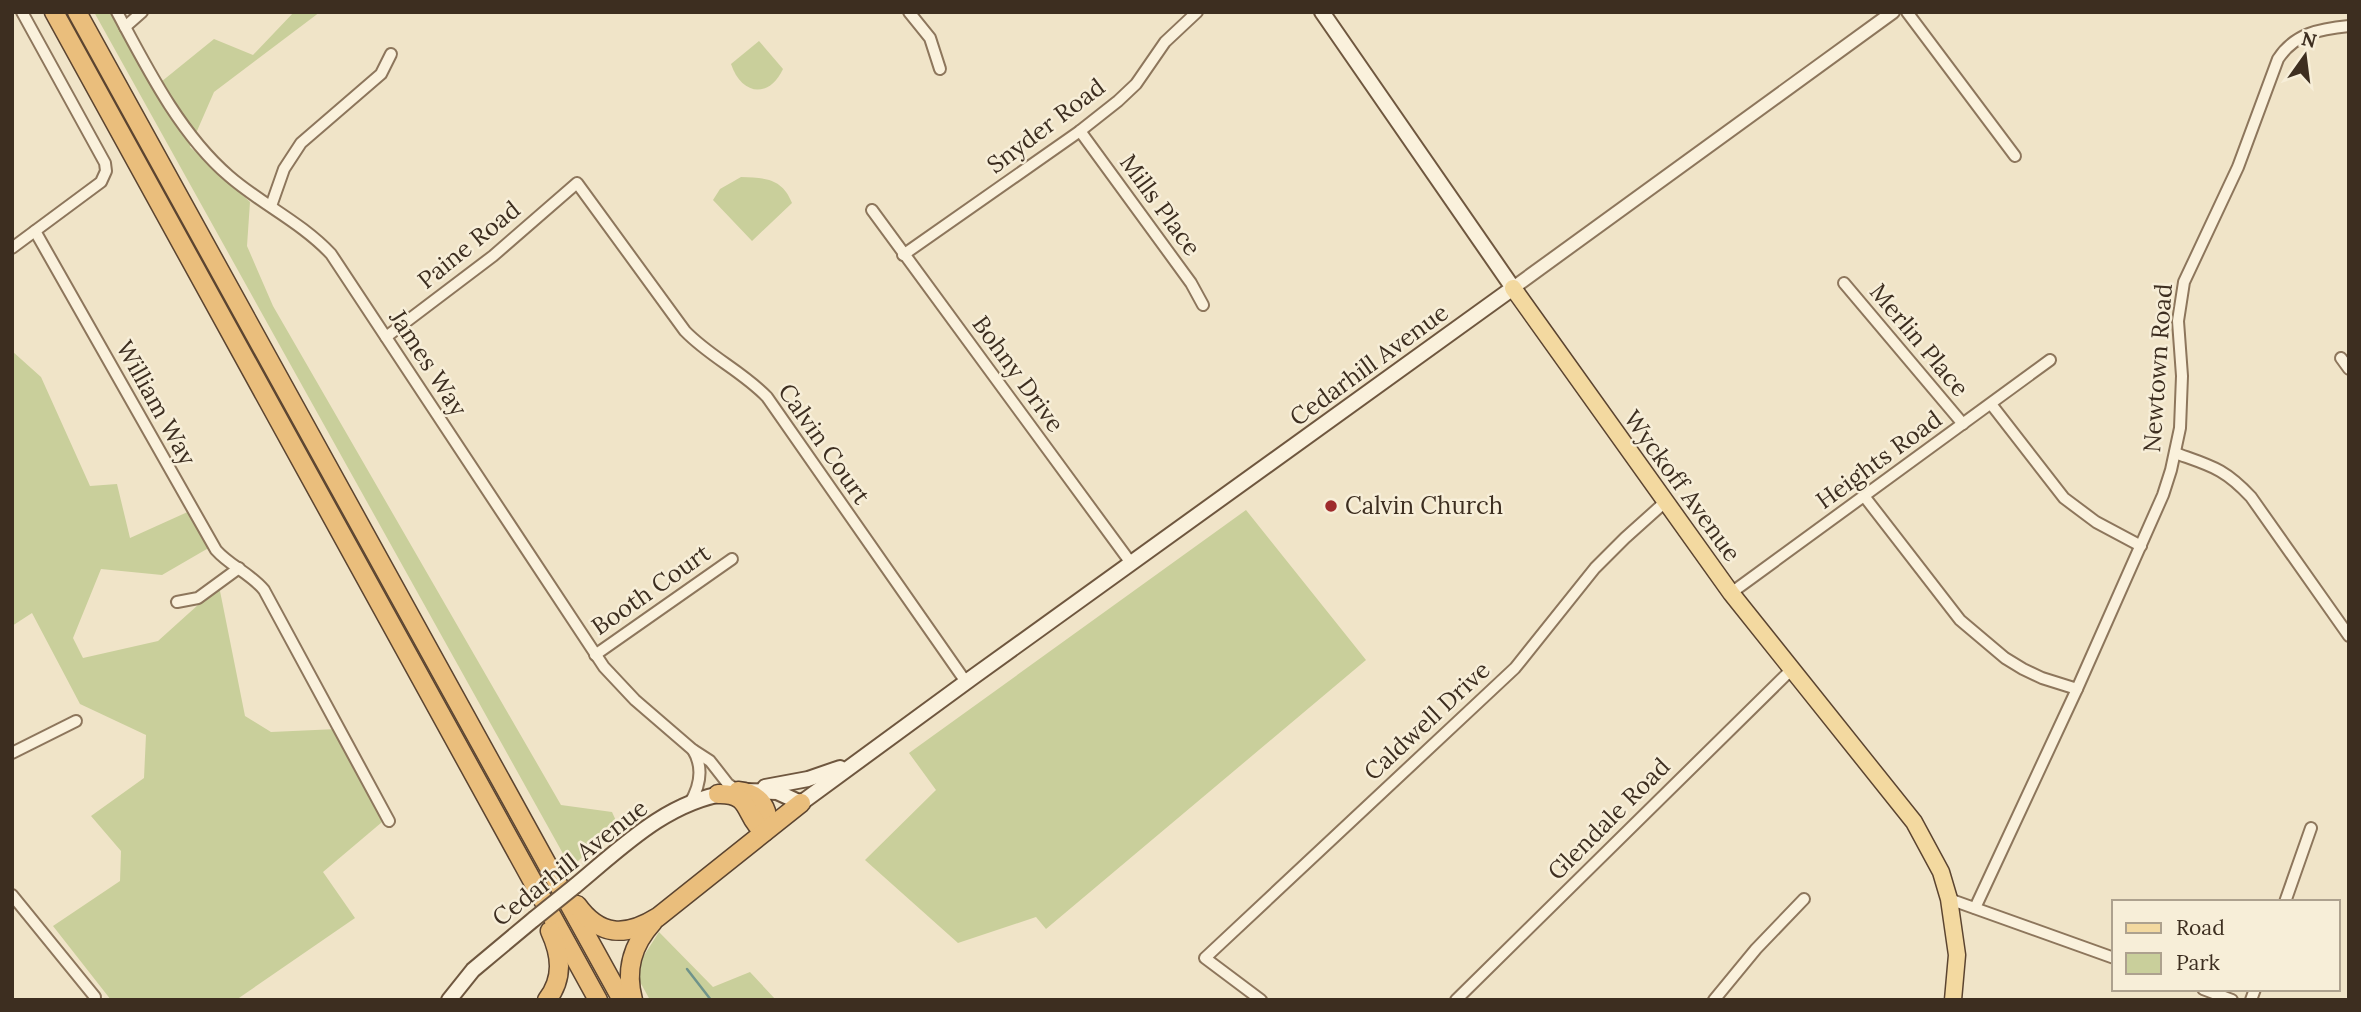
<svg xmlns="http://www.w3.org/2000/svg" width="2361" height="1012" viewBox="0 0 2361 1012" font-family="Lora,serif">
<style>
.green{fill:#c9cf9b}
.lines{fill:none;stroke-linecap:round;stroke-linejoin:round}
.stream{stroke:#6f938a;stroke-width:2.5}
.minor-casing{stroke:#8d765c;stroke-width:14}
.tertiary-casing{stroke:#8d765c;stroke-width:16}
.secondary-casing{stroke:#6f573f;stroke-width:18}
.primary-casing{stroke:#5b4430;stroke-width:19}
.trunk-casing{stroke:#5b4430;stroke-width:21}
.minor{stroke:#faf1dc;stroke-width:10}
.tertiary{stroke:#faf1dc;stroke-width:12}
.secondary{stroke:#faf1dc;stroke-width:14}
.primary{stroke:#f3d9a0;stroke-width:16}
.trunk{stroke:#eabe7c;stroke-width:18}
.secondary-bridge-casing{stroke:#6f573f;stroke-width:18;stroke-linecap:butt}
.secondary-bridge{stroke:#faf1dc;stroke-width:14}
.poi-dot{fill:#9e2a2b;stroke:#f7eed8;stroke-width:2.5}
.labels{text-anchor:middle;stroke-width:5;stroke-linejoin:round;paint-order:stroke}
.street-label{font-size:24px;fill:#3d2e20;stroke:#f7eed8}
.poi-label{font-size:24px;fill:#3d2e20;stroke:#f7eed8;text-anchor:start}
</style>
<rect width="100%" height="100%" fill="#f0e4c8"/>
<!-- green -->
<g class="green">
<polygon points="94,12 114,12 156,86 214,39 253,55 294,12 320,12 214,92 190,147 250,202 247,246 273,306 561,805 612,812 617,823 571,868"/>
<path d="M759 41 783 69C768 100 741 94 731 64Z"/>
<path d="M741 177C765 178 782 178 792 203L752 241 713 200 720 189Z"/>
<polygon points="12,351 41,377 90,486 117,484 130,538 192,510 212,546 162,575 101,569 73,638 83,658 158,641 219,586 245,716 271,732 337,729 388,817 323,872 355,918 236,1000 111,1000 53,926 120,881 121,851 91,816 144,778 146,735 80,704 32,613 12,626"/>
<polygon points="1246,510 1366,660 1046,929 1036,917 958,943 865,860 936,790 909,753"/>
<polygon points="659,932 713,987 750,972 776,1000 650,1000 634,971"/>
</g>
<g class="lines">
<!-- stream -->
<polyline class="stream" points="687,969 711,1000"/>
<!-- minor casing -->
<g class="minor-casing">
<g id="minor">
<path d="M117 12C147 68 180 134 229 176 261 204 301 222 331 254L604 667 635 700 693 750 710 761 728 784 738 791"/>
<polyline points="909,12 930,38 940,69"/>
<polyline points="1907,12 2015,156"/>
<polyline points="125,27 142,12"/>
<polyline points="1080,131 1191,283 1203,305"/>
<polyline points="271,206 284,169 301,143 381,74 391,54"/>
<polyline points="872,210 1131,563"/>
<path d="M35 231 216 550C230 566 250 573 264 590L389 821"/>
<polyline points="12,248 101,182 106,171 105,163 22,12"/>
<polyline points="903,255 1080,131 1118,101 1136,84 1165,42 1197,12"/>
<polyline points="1844,283 1963,424"/>
<path d="M386 337 493 256 577 183 685 331C710 357 742 371 767 397L966 682"/>
<polyline points="2341,358 2349,369"/>
<polyline points="1991,404 2064,498 2096,522 2141,546"/>
<path d="M2175 453C2211 466 2224 468 2251 497L2349 636"/>
<polyline points="1864,496 1960,620 2005,658 2023,669 2042,678 2077,689"/>
<polyline points="1731,593 2050,360"/>
<polyline points="177,602 198,598 239,568"/>
<polyline points="595,655 732,559"/>
<polyline points="12,753 76,721"/>
<path d="M690 803C700 786 704 768 693 750"/>
<polyline points="12,895 95,997"/>
<polyline points="1949,899 2114,958"/>
<polyline points="2285,902 2311,828"/>
<path d="M1975 908 2077 689 2163 495 2171 470 2180 428 2182 376 2178 321 2184 282 2238 167 2278 59C2295 33 2320 29 2349 26"/>
<polyline points="2203,989 2232,1000"/>
<polyline points="1261,1000 1205,958 1515,668 1595,568 1625,538 1664,503"/>
<polyline points="1456,1000 1792,669"/>
<polyline points="1714,1000 1756,949 1804,899"/>
<polyline points="2251,1000 2255,989"/>
</g>
</g>
<!-- tertiary casing -->
<g class="tertiary-casing">
<polyline id="tertiary" points="1513,288 1893,12"/>
</g>
<!-- secondary casing -->
<g class="secondary-casing">
<g id="secondary">
<polyline points="765,787 808,779 840,768"/>
<polyline points="743,791 777,792 801,803 973,677 1513,288 1322,12"/>
<path d="M575 886C621 848 666 802 727 793"/>
<polyline points="449,1000 473,970 534,919"/>
</g>
</g>
<!-- primary casing -->
<g class="primary-casing">
<polyline id="primary" points="1513,288 1731,593 1914,822 1941,872 1949,899 1957,955 1953,1000"/>
</g>
<!-- trunk casing -->
<g class="trunk-casing">
<g id="trunk">
<polyline points="54,12 598,1000"/>
<polyline points="77,12 622,1000"/>
<path d="M738 791C760 793 773 811 764 832"/>
<path d="M718 794C753 793 743 816 764 832"/>
<path d="M577 905C600 937 626 937 658 917L801 803"/>
<path d="M547 1000C564 978 561 955 550 931"/>
<path d="M633 1000C625 970 632 945 653 922"/>
</g>
</g>
<!-- minor -->
<use href="#minor" class="minor"/>
<!-- tertiary -->
<use href="#tertiary" class="tertiary"/>
<!-- secondary -->
<use href="#secondary" class="secondary"/>
<!-- primary -->
<use href="#primary" class="primary"/>
<!-- trunk -->
<use href="#trunk" class="trunk"/>
<!-- secondary-bridge casing -->
<g class="secondary-bridge-casing">
<polyline id="secondary-bridge" points="534,919 575,886"/>
</g>
<!-- secondary-bridge -->
<use href="#secondary-bridge" class="secondary-bridge"/>
</g>
<!-- markers -->
<circle class="poi-dot" cx="1331" cy="506" r="7"/>
<g class="labels">
<!-- street labels -->
<g class="street-label">
<text transform="translate(1046 126) rotate(-37)" y="8">Snyder Road</text>
<text transform="translate(1160 205) rotate(54)" y="8">Mills Place</text>
<text transform="translate(469 245) rotate(-39)" y="8">Paine Road</text>
<text transform="translate(1919 340) rotate(50)" y="8">Merlin Place</text>
<text transform="translate(428 363) rotate(57)" y="8">James Way</text>
<text transform="translate(1369 365) rotate(-36)" y="8">Cedarhill Avenue</text>
<text transform="translate(2158 368) rotate(-86)" y="8">Newtown Road</text>
<text transform="translate(1018 374) rotate(54)" y="8">Bohny Drive</text>
<text transform="translate(156 403) rotate(61)" y="8">William Way</text>
<text transform="translate(824 444) rotate(55)" y="8">Calvin Court</text>
<text transform="translate(1879 460) rotate(-36)" y="8">Heights Road</text>
<text transform="translate(1682 486) rotate(54)" y="8">Wyckoff Avenue</text>
<text transform="translate(651 590) rotate(-35)" y="8">Booth Court</text>
<text transform="translate(1427 721) rotate(-43)" y="8">Caldwell Drive</text>
<text transform="translate(1609 819) rotate(-45)" y="8">Glendale Road</text>
<text transform="translate(570 863) rotate(-38)" y="8">Cedarhill Avenue</text>
</g>
<!-- poi labels -->
<g class="poi-label">
<text x="1345" y="514">Calvin Church</text>
</g>
</g>
<!-- border -->
<rect width="2361" height="1012" fill="none" stroke="#3d2e20" stroke-width="28"/>
<!-- legend -->
<rect x="2112" y="900" width="228" height="91" fill="#f7eed8" stroke="#ada18e" stroke-width="2"/>
<rect x="2126" y="923" width="35" height="10" fill="#f3d9a0" stroke="#ada18e" stroke-width="2"/>
<text x="2176" y="935" font-size="21" fill="#3d2e20">Road</text>
<rect x="2126" y="953" width="35" height="21" fill="#c9cf9b" stroke="#ada18e" stroke-width="2"/>
<text x="2176" y="970" font-size="21" fill="#3d2e20">Park</text>
<!-- north arrow -->
<g transform="translate(2305 56) rotate(14)" stroke="#f7eed8" stroke-width="5" paint-order="stroke">
<path d="M0-5L12 26L0 18L-12 26Z" fill="#3d2e20"/>
<text y="-10" font-size="19" font-weight="bold" text-anchor="middle" fill="#3d2e20">N</text>
</g>
</svg>
